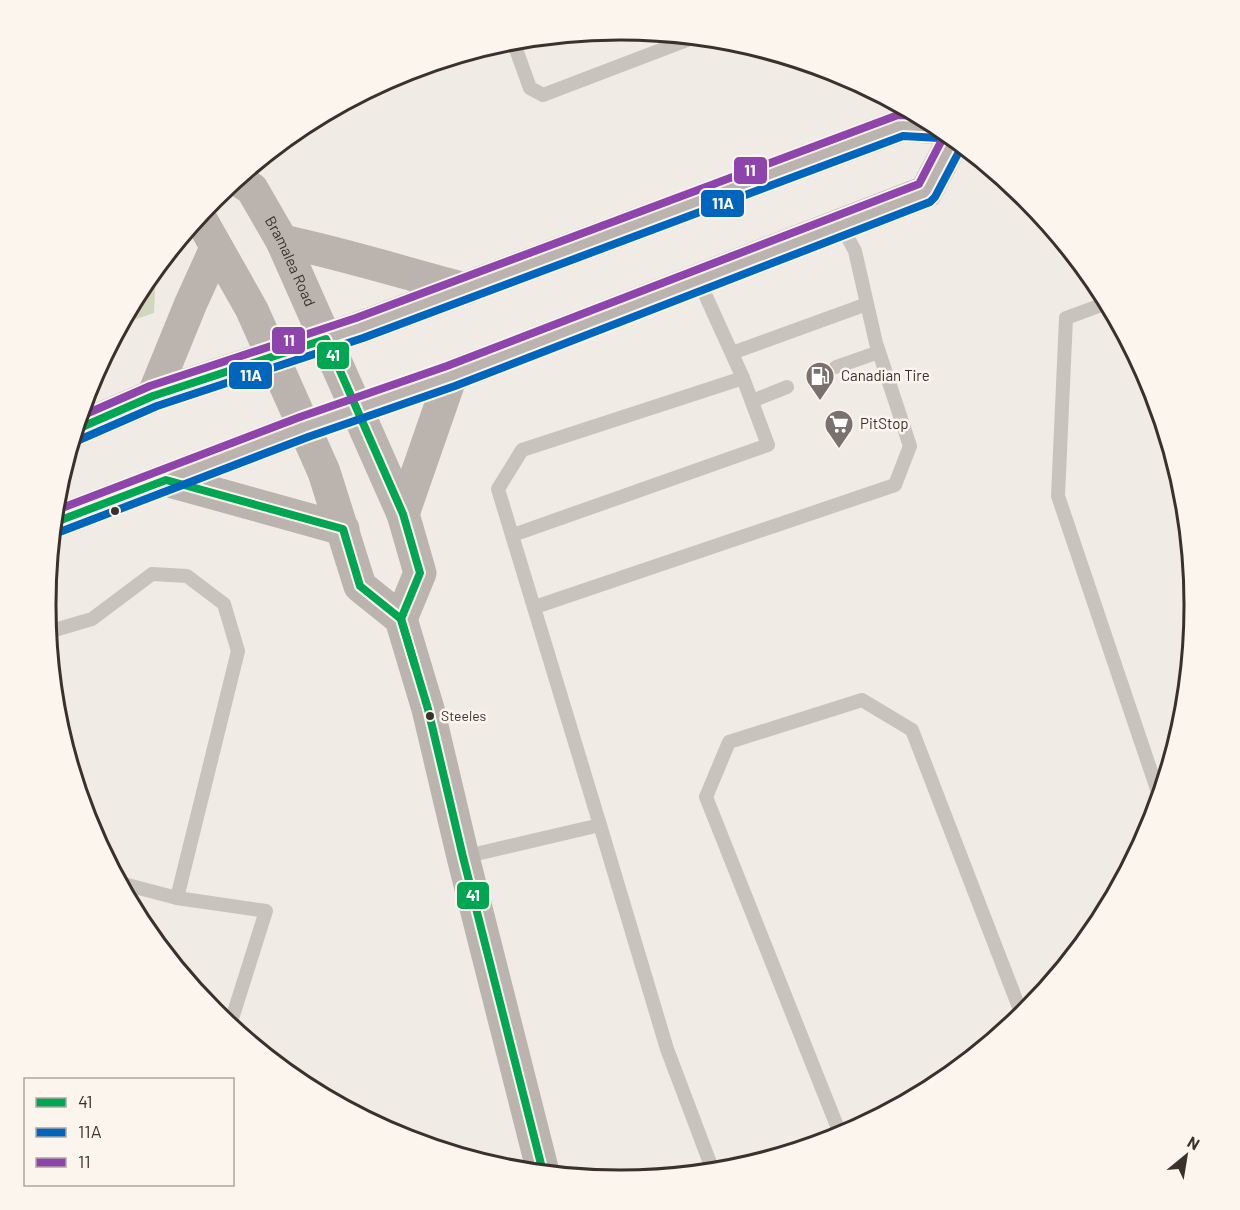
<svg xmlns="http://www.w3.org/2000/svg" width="1240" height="1210" viewBox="0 0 1240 1210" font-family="Barlow,sans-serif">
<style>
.green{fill:#d1d6bf}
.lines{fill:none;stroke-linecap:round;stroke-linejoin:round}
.service{stroke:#c9c3be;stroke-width:14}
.secondary{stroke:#bab3ae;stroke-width:33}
.bus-1-casing{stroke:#fbf5ee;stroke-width:12}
.bus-2-casing{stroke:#fbf5ee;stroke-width:12}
.bus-3-casing{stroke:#fbf5ee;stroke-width:12}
.bus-1{stroke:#00a651;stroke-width:8}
.bus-2{stroke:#0065bd;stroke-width:8}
.bus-3{stroke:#8e44ad;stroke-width:8}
.bus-dot{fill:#3b302b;stroke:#fbf5ee;stroke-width:2}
.labels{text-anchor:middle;stroke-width:5;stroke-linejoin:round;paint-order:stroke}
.bus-label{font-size:14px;fill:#3b302b;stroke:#fbf5ee;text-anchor:start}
.street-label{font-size:15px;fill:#3b302b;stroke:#fbf5ee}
.poi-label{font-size:15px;fill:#3b302b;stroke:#fbf5ee;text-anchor:start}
.rim{fill:none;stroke:#3b302b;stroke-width:3}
.line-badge{stroke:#fbf5ee;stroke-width:2}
.badge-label{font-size:16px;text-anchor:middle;font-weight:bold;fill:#fff}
</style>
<rect width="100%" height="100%" fill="#f0ebe5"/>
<!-- green -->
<polygon class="green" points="156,268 154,313 121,324 142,285"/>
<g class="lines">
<!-- service -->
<g class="service">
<polyline points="513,41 530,88 543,95 695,37"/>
<polyline points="1107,303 1066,318 1058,496 1160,798"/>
<polyline points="732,353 867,304"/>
<polyline points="836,367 879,352"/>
<polyline points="752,401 787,387"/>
<polyline points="513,535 768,445 743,378"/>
<polyline points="535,607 895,485 910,446 876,343 855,251 841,225"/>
<polyline points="48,632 92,619 152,574 187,576 224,604 238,651 177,898"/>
<polyline points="600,825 667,1049 713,1171"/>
<polyline points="463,857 600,825 498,489 522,450 743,378 699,281"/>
<polyline points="120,883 177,898 266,911 230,1025"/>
<polyline points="841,1136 706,797 729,742 862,700 912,730 1022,1015"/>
</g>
<!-- secondary -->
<g class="secondary">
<path id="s1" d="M237 179 252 189 282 241 403 514 420 573 401 619"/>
<polyline points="199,216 252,310 324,472 360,586 401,619 428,709 463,857 543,1172"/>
<path d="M282 241C344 254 404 273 465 289"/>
<polyline points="153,396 191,303 216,248"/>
<polyline points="75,430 153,396 359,328 902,125 940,128"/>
<polyline points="166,480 343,529"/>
<polyline points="403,514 451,376"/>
<polyline points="53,523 304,427 451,376 926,192 954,139"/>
</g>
<!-- bus-1 casing -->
<g class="bus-1-casing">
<g id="bus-1">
<polyline points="75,430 153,396 326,339 403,514 420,573 401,619 428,709 463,857 543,1172"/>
<polyline points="53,523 166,480 343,529 360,586 401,619 415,666"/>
</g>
</g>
<!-- bus-2 casing -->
<g class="bus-2-casing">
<g id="bus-2">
<polyline points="79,440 157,406 363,338 903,136 939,138"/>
<polyline points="57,533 308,437 455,386 930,202 935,197 962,146"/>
</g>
</g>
<!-- bus-3 casing -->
<g class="bus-3-casing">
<g id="bus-3">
<polyline points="79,417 150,386 356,318 898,115 919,116"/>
<polyline points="54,511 300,417 447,366 919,184 945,134"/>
</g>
</g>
<!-- bus-1 -->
<use href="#bus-1" class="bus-1"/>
<!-- bus-2 -->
<use href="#bus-2" class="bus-2"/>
<!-- bus-3 -->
<use href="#bus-3" class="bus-3"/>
</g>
<!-- icons -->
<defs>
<g id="fuel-pin" transform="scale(1.5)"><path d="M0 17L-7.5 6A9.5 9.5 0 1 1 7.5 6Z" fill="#7a716c" stroke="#fbf5ee"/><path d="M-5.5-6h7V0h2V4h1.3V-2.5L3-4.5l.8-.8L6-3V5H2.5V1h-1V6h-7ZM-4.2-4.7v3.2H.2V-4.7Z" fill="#fff"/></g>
<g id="supermarket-pin" transform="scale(1.5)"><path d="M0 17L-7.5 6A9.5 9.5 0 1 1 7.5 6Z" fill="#7a716c" stroke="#fbf5ee"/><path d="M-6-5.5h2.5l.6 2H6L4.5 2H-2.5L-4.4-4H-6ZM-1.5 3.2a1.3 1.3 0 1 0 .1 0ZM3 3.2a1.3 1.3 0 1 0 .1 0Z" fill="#fff"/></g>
</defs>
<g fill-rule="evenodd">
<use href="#fuel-pin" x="820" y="376"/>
<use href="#supermarket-pin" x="839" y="424"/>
</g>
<!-- markers -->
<g class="bus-dot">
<circle cx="115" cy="511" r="5"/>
<circle cx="430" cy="716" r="5"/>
</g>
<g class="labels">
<!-- bus labels -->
<g class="bus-label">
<text x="441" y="721">Steeles</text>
</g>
<!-- street labels -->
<g class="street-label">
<text dy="5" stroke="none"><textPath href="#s1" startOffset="100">Bramalea Road</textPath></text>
</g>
<!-- poi labels -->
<g class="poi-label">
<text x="841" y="381">Canadian Tire</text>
<text x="860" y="429">PitStop</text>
</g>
</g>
<!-- crop -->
<path d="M0 0H1240V1210H0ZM620 40H620A564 564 0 0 1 1184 604V606A564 564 0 0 1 620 1170H620A564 564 0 0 1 56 606V604A564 564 0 0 1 620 40Z" fill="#fbf5ee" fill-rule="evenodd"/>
<path class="rim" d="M620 40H620A564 564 0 0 1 1184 604V606A564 564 0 0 1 620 1170H620A564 564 0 0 1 56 606V604A564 564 0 0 1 620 40Z"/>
<g class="line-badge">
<rect x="733" y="156" width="35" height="29" rx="6" fill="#8e44ad"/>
<rect x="700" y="189" width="45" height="29" rx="6" fill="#0065bd"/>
<rect x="271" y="326" width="35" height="29" rx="6" fill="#8e44ad"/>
<rect x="316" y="341" width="34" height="29" rx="6" fill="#00a651"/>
<rect x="228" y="361" width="45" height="29" rx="6" fill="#0065bd"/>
<rect x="456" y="881" width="34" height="29" rx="6" fill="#00a651"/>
</g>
<g class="badge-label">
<text x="750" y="176">11</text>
<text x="723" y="209">11A</text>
<text x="289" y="346">11</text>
<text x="333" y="361">41</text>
<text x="251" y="381">11A</text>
<text x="473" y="901">41</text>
</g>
<!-- legend -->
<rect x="24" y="1078" width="210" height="108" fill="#fbf5ee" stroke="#aea6a0" stroke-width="1.5"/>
<rect x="36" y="1098" width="30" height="9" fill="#00a651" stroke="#aea6a0" stroke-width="1.5"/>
<text x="78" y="1108" font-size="18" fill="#3b302b">41</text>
<rect x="36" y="1128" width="30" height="9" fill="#0065bd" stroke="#aea6a0" stroke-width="1.5"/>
<text x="78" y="1138" font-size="18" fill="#3b302b">11A</text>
<rect x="36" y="1158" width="30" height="9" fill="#8e44ad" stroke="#aea6a0" stroke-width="1.5"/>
<text x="78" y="1168" font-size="18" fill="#3b302b">11</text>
<!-- north arrow -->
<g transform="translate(1186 1156) rotate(30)" stroke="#fbf5ee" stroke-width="4.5" paint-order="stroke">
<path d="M0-4.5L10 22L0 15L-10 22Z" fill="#3b302b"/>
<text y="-9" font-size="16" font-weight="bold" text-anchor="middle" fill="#3b302b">N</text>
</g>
</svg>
